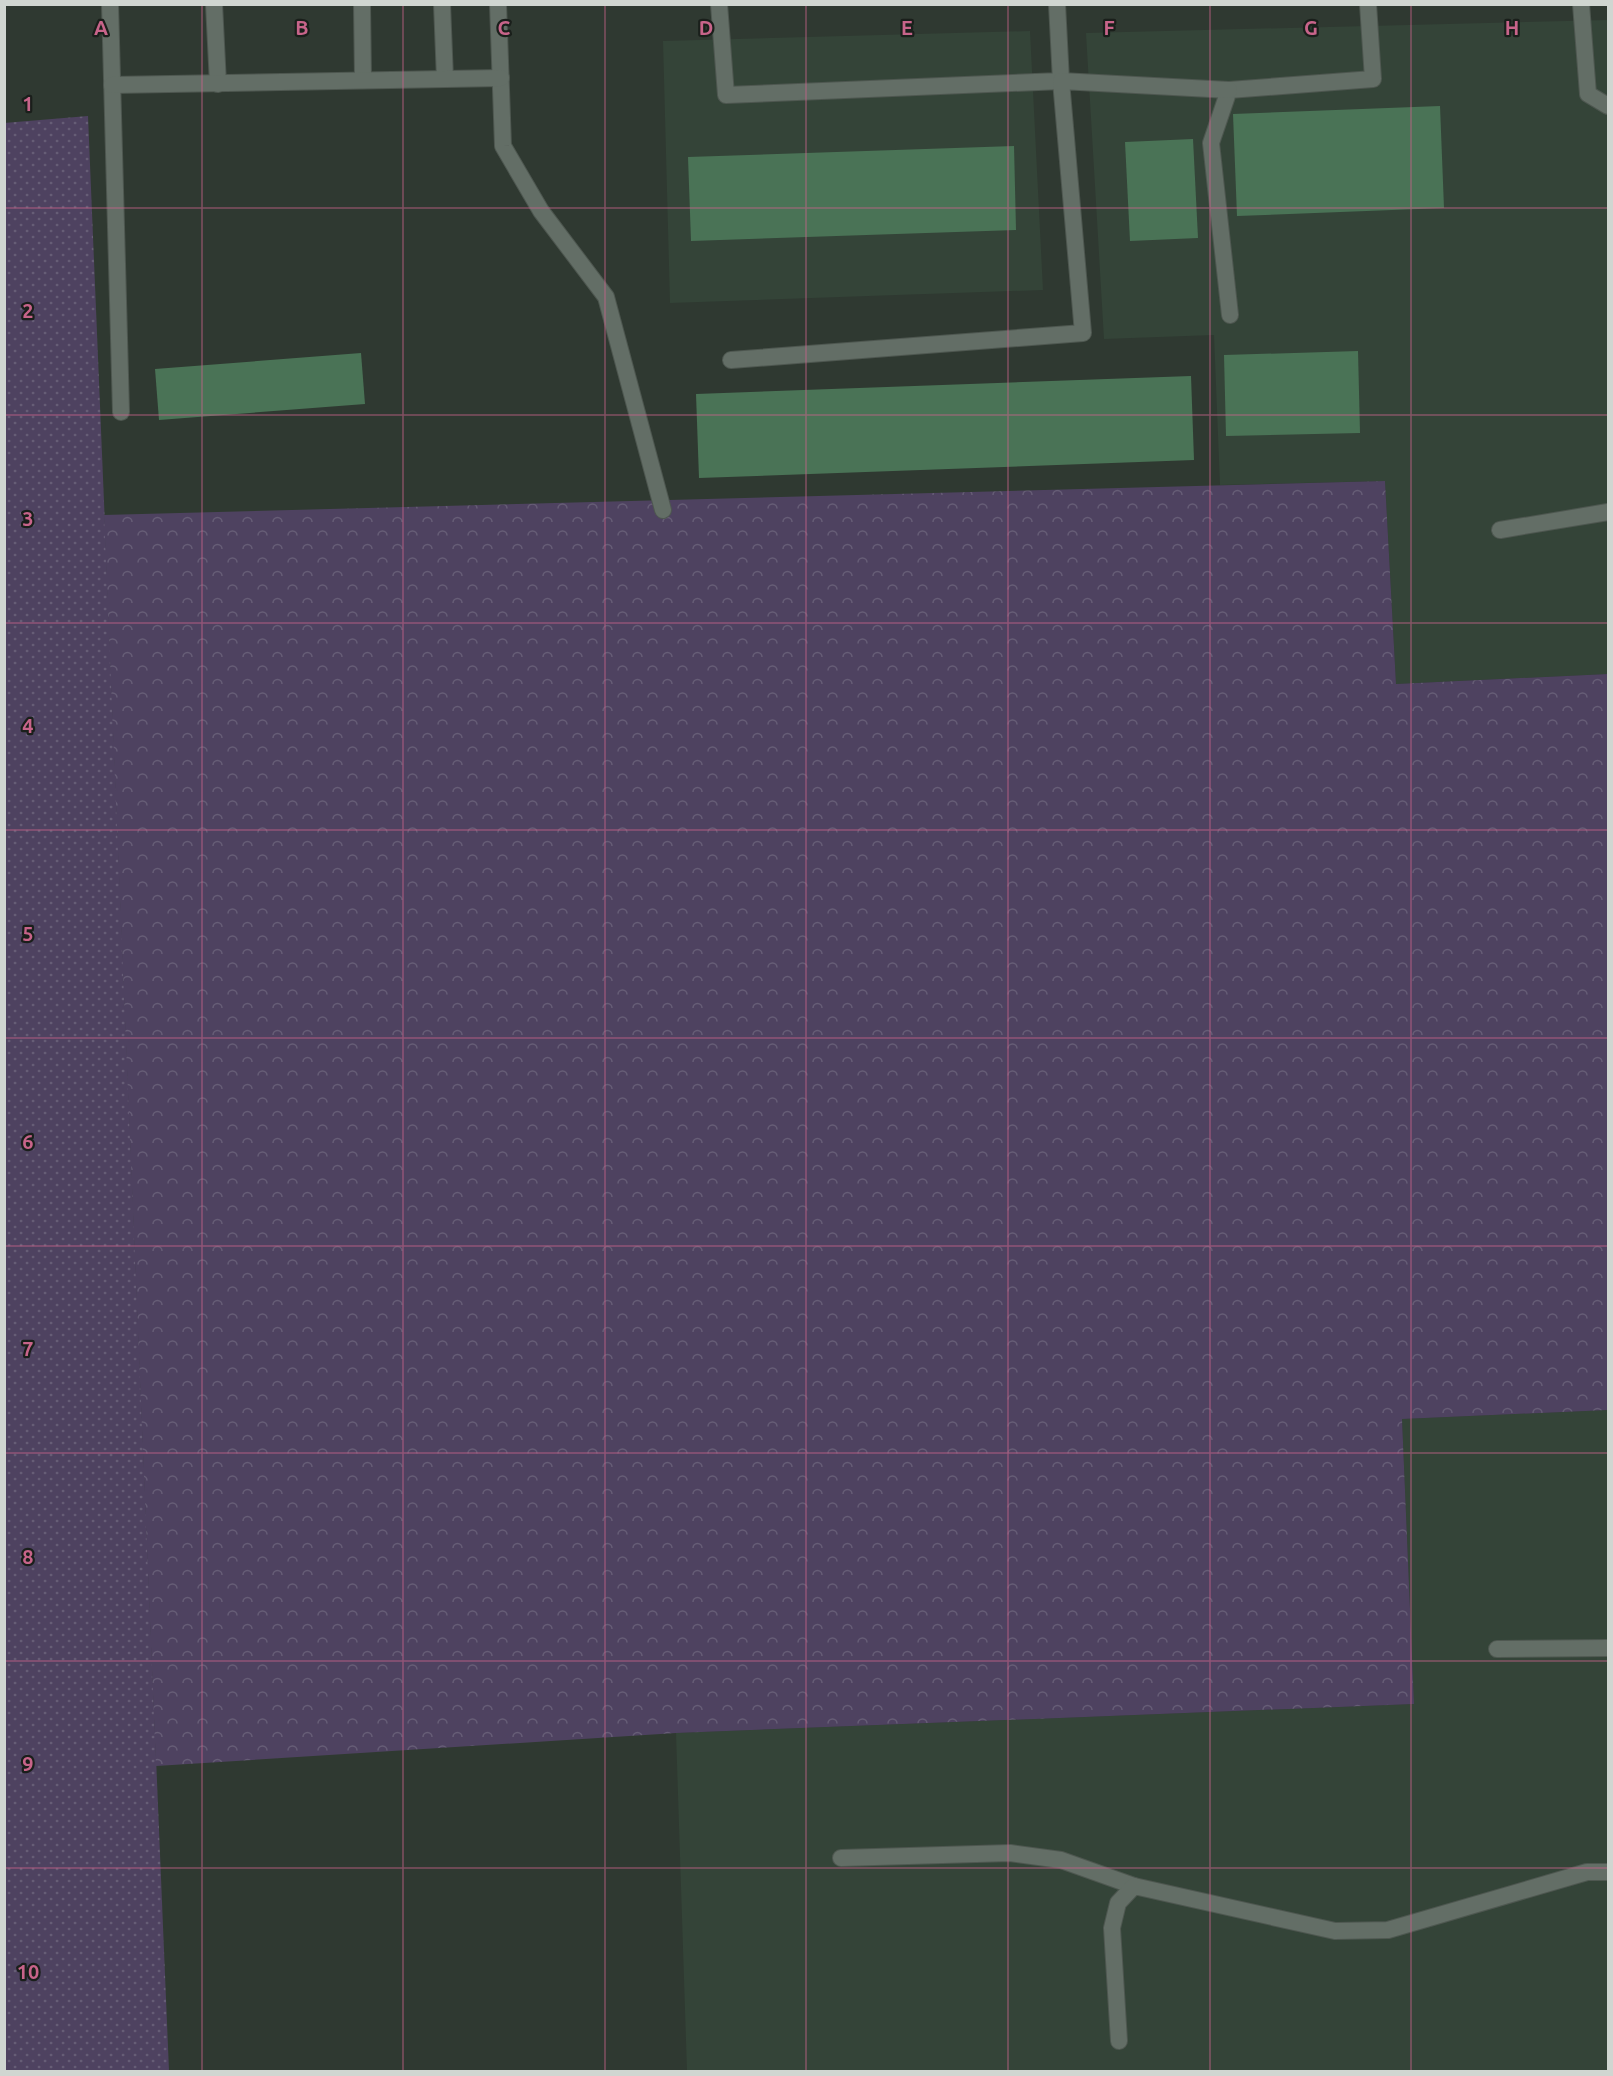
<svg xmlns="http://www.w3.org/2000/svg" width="1613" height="2076" viewBox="0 0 1613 2076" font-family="Ubuntu,sans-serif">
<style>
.built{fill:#344438}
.grass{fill:url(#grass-dots)}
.forest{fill:url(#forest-crowns)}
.building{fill:#4a7356}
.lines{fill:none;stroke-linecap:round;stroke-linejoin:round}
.service-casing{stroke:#4e5750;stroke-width:18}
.service{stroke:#636e66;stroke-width:16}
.grid{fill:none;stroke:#c8648a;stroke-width:1.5;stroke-opacity:0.55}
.grid-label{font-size:20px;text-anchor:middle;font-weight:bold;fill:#c8648a;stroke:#1a1f1b;stroke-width:4.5;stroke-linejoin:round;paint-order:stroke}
</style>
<defs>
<pattern id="grass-dots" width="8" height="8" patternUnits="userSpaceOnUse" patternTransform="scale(1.5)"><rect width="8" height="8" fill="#4e4260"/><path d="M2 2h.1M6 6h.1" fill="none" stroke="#665d76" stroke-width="1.8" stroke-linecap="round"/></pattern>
<pattern id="forest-crowns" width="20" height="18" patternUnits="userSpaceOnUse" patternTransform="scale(1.5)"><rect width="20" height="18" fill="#4e4260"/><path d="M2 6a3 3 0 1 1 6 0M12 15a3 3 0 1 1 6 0" fill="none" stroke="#665d76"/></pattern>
</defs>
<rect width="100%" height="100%" fill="#2f3931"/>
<!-- built -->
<g class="built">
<polygon points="1608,20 1608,674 1396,684 1385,481 1220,485 1214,335 1104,339 1086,33"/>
<polygon points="1030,31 1043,290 670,303 663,41"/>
<polygon points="1608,1410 1608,2071 687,2071 676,1733 1414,1704 1402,1419"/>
</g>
<!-- grass -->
<polygon class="grass" points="88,116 169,2071 5,2072 4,123"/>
<!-- forest -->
<polygon class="forest" points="1385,481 1396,684 1608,674 1608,1410 1402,1419 1414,1704 676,1733 156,1766 104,515"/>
<!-- building -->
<g class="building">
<polygon points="1440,106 1444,208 1237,216 1233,114"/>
<polygon points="1193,139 1198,238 1130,241 1125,142"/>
<polygon points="1014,146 1016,230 691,241 688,157"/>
<polygon points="1358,351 1360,433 1226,436 1224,355"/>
<polygon points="361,353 365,404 159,420 155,369"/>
<polygon points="1191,376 1194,460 699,478 696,394"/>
</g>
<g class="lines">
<!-- service casing -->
<g class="service-casing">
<g id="service">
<polyline points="110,4 121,412"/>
<polyline points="214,4 218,84"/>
<polyline points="362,4 363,80"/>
<polyline points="442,4 445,79"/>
<polyline points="498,4 503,146 541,211 606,297 663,510"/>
<polyline points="719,4 726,95 1061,81 1057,4"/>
<polyline points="1581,4 1588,94 1608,106"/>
<polyline points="112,85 501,78"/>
<polyline points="1230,315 1211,143 1229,90 1373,79 1368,4"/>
<polyline points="731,360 1083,333 1061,81 1229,90"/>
<polyline points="1500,530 1608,512"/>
<polyline points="1497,1649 1608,1648"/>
<polyline points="841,1858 1010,1853 1061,1860 1134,1886"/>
<polyline points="1119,2041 1112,1928 1118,1903 1134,1886 1335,1931 1388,1930 1587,1872 1608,1872"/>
</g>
</g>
<!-- service -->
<use href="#service" class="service"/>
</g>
<!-- grid -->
<path class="grid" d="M202 4V2072M403 4V2072M605 4V2072M806 4V2072M1008 4V2072M1210 4V2072M1411 4V2072M4 208H1608M4 415H1608M4 623H1608M4 830H1608M4 1038H1608M4 1246H1608M4 1453H1608M4 1661H1608M4 1868H1608"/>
<g class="grid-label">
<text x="101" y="35">A</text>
<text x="302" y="35">B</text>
<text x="504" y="35">C</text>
<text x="706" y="35">D</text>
<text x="907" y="35">E</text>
<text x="1109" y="35">F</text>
<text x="1311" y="35">G</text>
<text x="1512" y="35">H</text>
<text x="28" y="111">1</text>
<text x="28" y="318">2</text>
<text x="28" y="526">3</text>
<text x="28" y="733">4</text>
<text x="28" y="941">5</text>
<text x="28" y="1149">6</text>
<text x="28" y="1356">7</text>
<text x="28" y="1564">8</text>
<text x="28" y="1771">9</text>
<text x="28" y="1979">10</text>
</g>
<!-- border -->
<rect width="1613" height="2076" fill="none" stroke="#d0d6d1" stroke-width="12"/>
</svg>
